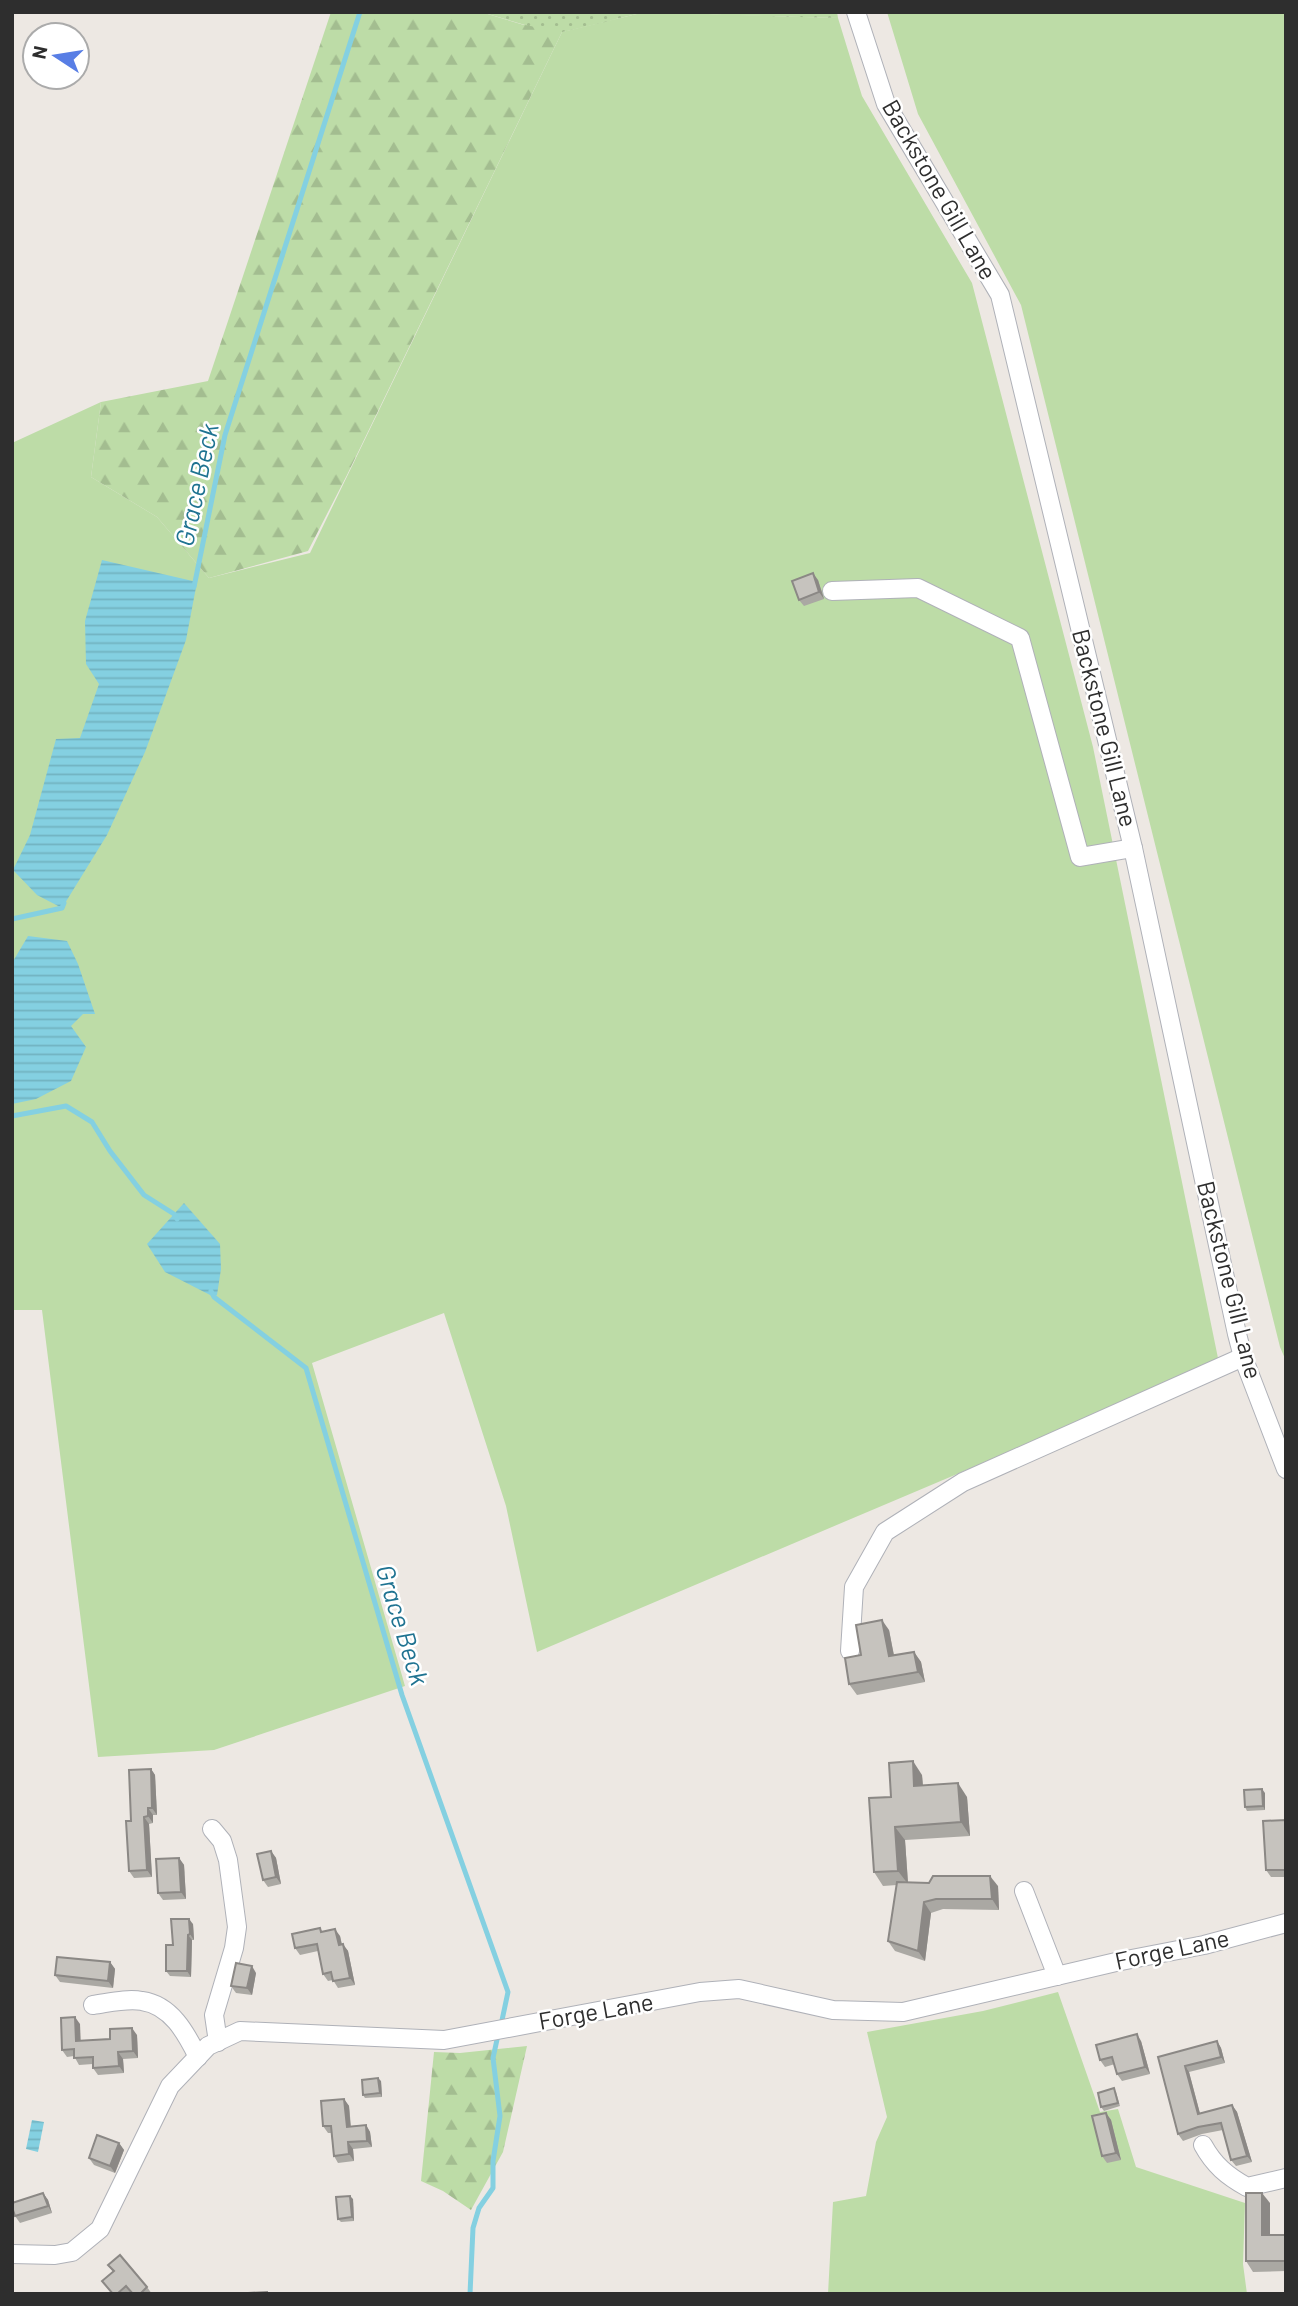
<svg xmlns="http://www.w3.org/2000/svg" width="1298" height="2306" viewBox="0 0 1298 2306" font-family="Barlow,sans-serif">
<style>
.grass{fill:#bddca7}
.forest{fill:url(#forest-firs)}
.park{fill:url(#park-dots)}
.water{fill:url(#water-rules)}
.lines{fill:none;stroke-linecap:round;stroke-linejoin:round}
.stream{stroke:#84d0e1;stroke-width:5}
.minor-casing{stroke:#afb1b8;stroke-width:20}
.minor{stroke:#fff;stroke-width:18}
.wall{fill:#aaa8a3}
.shaded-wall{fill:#8b8885}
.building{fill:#c6c3be;stroke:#8b8885;stroke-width:2}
.labels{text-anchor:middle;stroke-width:5;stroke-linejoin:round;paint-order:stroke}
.street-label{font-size:24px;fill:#2e2e2e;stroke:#fff}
.water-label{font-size:26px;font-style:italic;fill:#1f7391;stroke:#fff}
</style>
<defs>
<pattern id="forest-firs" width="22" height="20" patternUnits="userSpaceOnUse" patternTransform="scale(1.75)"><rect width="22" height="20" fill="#bddca7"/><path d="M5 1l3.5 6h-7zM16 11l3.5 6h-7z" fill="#a3bd90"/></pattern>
<pattern id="park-dots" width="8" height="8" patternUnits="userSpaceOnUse" patternTransform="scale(1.75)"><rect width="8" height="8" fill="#bddca7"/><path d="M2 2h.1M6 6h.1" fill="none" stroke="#a3bd90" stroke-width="1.8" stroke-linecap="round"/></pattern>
<pattern id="water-rules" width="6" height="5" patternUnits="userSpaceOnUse" patternTransform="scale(1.75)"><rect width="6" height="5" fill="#84d0e1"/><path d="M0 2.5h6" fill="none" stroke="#72b3c1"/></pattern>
</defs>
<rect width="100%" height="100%" fill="#ede8e3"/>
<!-- grass -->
<g class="grass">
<polygon points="645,12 838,18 862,96 972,283 1093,747 1219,1363 537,1652 506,1506 444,1313 312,1363 405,1686 214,1750 98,1757 42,1310 12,1310 12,443 101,402 91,477 157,517 209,578 310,553 562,32"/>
<polygon points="887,12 1286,12 1286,1361 1280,1347 1021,305 918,114"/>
<polygon points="1058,1992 1100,2112 1118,2109 1136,2167 1245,2203 1243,2264 1247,2294 828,2294 833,2202 866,2196 876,2142 887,2117 867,2032 983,2011"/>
</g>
<!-- forest -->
<g class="forest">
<polygon points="331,12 481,12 524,25 618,19 562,32 347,475 308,551 209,578 157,517 91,477 101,402 208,381"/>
<polygon points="527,2046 503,2152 471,2210 443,2191 421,2181 434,2052 460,2053"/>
</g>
<!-- park -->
<g class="park">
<polygon points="481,12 645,12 562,32 525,25"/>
<polygon points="691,12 837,12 838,18 722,15"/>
</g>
<!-- water -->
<g class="water">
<polygon points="102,560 197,582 186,640 145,752 107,835 62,908 37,895 13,870 30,835 56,739 80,738 99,684 86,664 85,621"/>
<polygon points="28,936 67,941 78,964 95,1014 83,1014 71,1026 86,1047 71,1081 36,1099 12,1104 12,963"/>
<polygon points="184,1203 220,1244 221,1269 217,1295 214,1297 165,1272 147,1244"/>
<polygon points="32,2120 44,2122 38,2152 26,2149"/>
</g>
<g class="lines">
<!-- stream -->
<g class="stream">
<polyline points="194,587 225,435 360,12"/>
<polyline points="12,919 62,908 64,903"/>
<polyline points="12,1116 66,1106 92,1122 110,1151 144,1195 174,1214 177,1219"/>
<polyline points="211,1291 214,1297 306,1368 402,1695 508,1992 501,2025"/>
<polyline points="470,2294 473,2228 479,2208 493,2188 493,2161 500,2116 493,2058 498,2035"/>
</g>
<!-- minor casing -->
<g class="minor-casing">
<g id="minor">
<polyline points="856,12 886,104 1000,295 1133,848 1237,1334 1243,1357 1286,1469"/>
<polyline points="832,591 918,588 1020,638 1080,857 1133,848"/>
<polyline points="850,1651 854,1587 885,1532 963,1482 1243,1357"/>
<polyline points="212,1829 222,1841 228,1860 237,1927 234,1948 214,2015 218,2042"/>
<polyline points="1024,1891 1057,1976"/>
<path d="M93 2005C108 2003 127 1998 142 2001 171 2005 186 2033 198 2057"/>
<path d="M1203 2145C1214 2165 1227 2176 1247 2187L1286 2178"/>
<polyline points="12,2254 55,2255 72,2252 100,2229 170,2086 208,2046 240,2031 444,2040 700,1992 739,1989 833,2010 903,2012 1116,1962 1204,1945 1286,1923"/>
</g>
</g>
<!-- minor -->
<use href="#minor" class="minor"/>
</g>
<!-- wall -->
<g class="wall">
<polygon points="818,580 824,599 804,606 799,600"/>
<polygon points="889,1630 894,1655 914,1652 921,1662 925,1682 857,1695 849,1684 861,1655"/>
<polygon points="151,1769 155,1775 157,1815 153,1815 153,1823 149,1824 152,1877 134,1878 129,1871 131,1821"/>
<polygon points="922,1775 923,1786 967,1797 970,1836 905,1840 908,1882 998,1886 999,1910 943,1909 931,1913 925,1961 895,1951 888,1941 897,1885 883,1886 874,1872 891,1797"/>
<polygon points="1265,1793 1265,1810 1247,1811 1245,1807"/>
<polygon points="1286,1820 1286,1877 1271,1877 1266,1870"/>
<polygon points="271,1851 276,1858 281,1884 268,1887 263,1880"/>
<polygon points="179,1858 184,1865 186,1899 163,1900 158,1893"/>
<polygon points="193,1924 194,1940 192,1940 191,1977 170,1976 166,1971 173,1945"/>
<polygon points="322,1932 340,1936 342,1944 348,1951 355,1985 338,1988 333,1980 328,1981 323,1974 318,1951 300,1955 295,1948"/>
<polygon points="110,1962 115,1969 113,1988 60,1982 55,1975"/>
<polygon points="256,1973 252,1995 236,1993 231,1986"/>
<polygon points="80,2024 80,2041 110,2039 137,2035 138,2058 123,2059 124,2073 98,2075 93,2068 93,2064 79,2065 74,2056 67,2057 62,2050"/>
<polygon points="1141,2041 1150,2074 1122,2081 1117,2074 1115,2064 1105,2067 1100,2060"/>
<polygon points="1217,2041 1221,2048 1225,2063 1189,2072 1200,2114 1232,2105 1237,2112 1252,2162 1236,2166 1231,2160 1223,2130 1202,2134 1183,2141 1178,2134 1158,2057"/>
<polygon points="381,2081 382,2097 365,2098 363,2095"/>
<polygon points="1116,2092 1120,2106 1104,2111 1101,2107"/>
<polygon points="344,2099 349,2106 351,2126 366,2125 370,2132 372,2147 353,2149 354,2161 338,2163 334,2156 331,2133 328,2133 323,2126"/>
<polygon points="1106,2113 1111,2120 1121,2160 1107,2163 1102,2156"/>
<polygon points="119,2143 124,2150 115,2173 94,2165 89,2158"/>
<polygon points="43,2193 48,2200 52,2213 20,2223 15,2216"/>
<polygon points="353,2199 354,2221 341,2222 338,2219"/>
<polygon points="1270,2203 1270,2235 1286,2235 1286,2271 1253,2272 1246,2261"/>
<polygon points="108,2265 147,2287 152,2294 112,2294 102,2281 113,2272"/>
</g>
<!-- shaded-wall -->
<g class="shaded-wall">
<polygon points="813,573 818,580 824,599 819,592"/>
<polygon points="882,1620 889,1630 896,1667 889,1656"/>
<polygon points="914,1652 921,1662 925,1682 918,1672"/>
<polygon points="913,1761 922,1775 924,1800 914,1786"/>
<polygon points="151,1769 155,1775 157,1815 152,1808"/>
<polygon points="958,1783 967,1797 970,1836 961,1822"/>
<polygon points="1262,1789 1265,1793 1265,1810 1263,1806"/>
<polygon points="148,1808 153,1815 153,1823 148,1816"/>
<polygon points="144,1817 149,1824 152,1877 147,1870"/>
<polygon points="895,1827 905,1840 908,1884 898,1871"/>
<polygon points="271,1851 276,1858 281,1884 276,1877"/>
<polygon points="179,1858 184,1865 186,1899 181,1892"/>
<polygon points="990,1876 998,1886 999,1910 992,1899"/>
<polygon points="924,1902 931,1913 925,1961 918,1951"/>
<polygon points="189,1919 193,1924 194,1940 190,1934"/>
<polygon points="335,1929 340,1936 343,1952 339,1945"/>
<polygon points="188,1935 192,1940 191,1977 187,1971"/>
<polygon points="343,1944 348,1951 355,1985 350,1978"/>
<polygon points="110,1962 115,1969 113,1988 108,1981"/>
<polygon points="252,1966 256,1973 252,1995 247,1988"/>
<polygon points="75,2017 80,2024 81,2048 76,2041"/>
<polygon points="132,2028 137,2035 138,2058 133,2051"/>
<polygon points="1137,2034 1141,2041 1150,2074 1145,2067"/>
<polygon points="1217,2041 1221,2048 1225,2063 1221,2057"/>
<polygon points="118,2052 123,2059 124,2073 119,2066"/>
<polygon points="1185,2066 1189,2072 1202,2121 1198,2114"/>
<polygon points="378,2078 381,2081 382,2097 380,2093"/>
<polygon points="344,2099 349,2106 351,2134 347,2127"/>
<polygon points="1232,2105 1237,2112 1252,2162 1247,2156"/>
<polygon points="1106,2113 1111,2120 1121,2160 1116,2153"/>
<polygon points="366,2125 370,2132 372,2147 367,2141"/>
<polygon points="348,2142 353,2149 354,2161 349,2154"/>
<polygon points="119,2143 124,2150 115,2173 110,2166"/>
<polygon points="43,2193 48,2200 52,2213 48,2206"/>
<polygon points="1262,2193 1270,2203 1270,2245 1262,2235"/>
<polygon points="350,2196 353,2199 354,2221 352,2217"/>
</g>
<!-- building -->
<g class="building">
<polygon points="813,573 819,592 799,600 792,581"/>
<polygon points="882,1620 889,1656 914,1652 918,1672 849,1684 845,1658 861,1655 856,1625"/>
<polygon points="913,1761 914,1786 958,1783 961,1822 895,1827 898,1871 874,1872 869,1798 891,1797 889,1763"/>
<polygon points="151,1769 152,1808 148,1808 148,1816 144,1817 147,1870 129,1871 126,1821 131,1821 129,1770"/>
<polygon points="1262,1789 1263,1806 1245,1807 1244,1790"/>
<polygon points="1286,1820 1286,1870 1266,1870 1263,1821"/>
<polygon points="271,1851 276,1877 263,1880 257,1854"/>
<polygon points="179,1858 181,1892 158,1893 156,1859"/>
<polygon points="933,1876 990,1876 992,1899 936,1899 924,1902 918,1951 888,1941 897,1882 929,1883"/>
<polygon points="171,1919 189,1919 190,1934 188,1935 187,1971 166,1971 166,1945 173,1945"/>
<polygon points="320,1928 321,1932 335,1929 339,1945 343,1944 350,1978 333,1981 331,1972 323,1974 317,1944 295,1948 292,1934"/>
<polygon points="57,1957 110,1962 108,1981 55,1975"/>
<polygon points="236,1963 252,1966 247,1988 231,1986"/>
<polygon points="75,2017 76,2041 110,2039 110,2029 132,2028 133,2051 118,2052 119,2066 93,2068 93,2057 74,2058 74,2049 62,2050 61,2018"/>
<polygon points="1137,2034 1145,2067 1117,2074 1112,2057 1100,2060 1096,2045"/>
<polygon points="1217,2041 1221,2057 1185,2066 1198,2114 1232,2105 1247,2156 1231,2160 1221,2123 1198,2127 1178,2134 1158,2057"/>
<polygon points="378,2078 380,2093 363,2095 362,2080"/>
<polygon points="1114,2088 1118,2103 1101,2107 1098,2093"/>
<polygon points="344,2099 347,2127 366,2125 367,2141 348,2142 349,2154 334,2156 331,2126 323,2126 321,2101"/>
<polygon points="1106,2113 1116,2153 1102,2156 1092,2116"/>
<polygon points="97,2135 119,2143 110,2166 89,2158"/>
<polygon points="43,2193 48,2206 15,2216 12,2207 12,2203"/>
<polygon points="1246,2193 1262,2193 1262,2235 1286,2235 1286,2261 1246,2261"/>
<polygon points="350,2196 352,2217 338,2219 336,2197"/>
<polygon points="120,2255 147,2287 140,2294 133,2294 126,2286 117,2294 113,2294 102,2281 114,2271 108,2265"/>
<polygon points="267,2292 267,2294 248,2293"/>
</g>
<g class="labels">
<!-- street labels -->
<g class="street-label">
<text transform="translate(939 190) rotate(60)" y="8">Backstone Gill Lane</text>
<text transform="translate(1104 728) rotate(76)" y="8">Backstone Gill Lane</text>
<text transform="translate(1229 1280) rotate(76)" y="8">Backstone Gill Lane</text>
<text transform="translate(1172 1950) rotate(-12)" y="8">Forge Lane</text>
<text transform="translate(596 2012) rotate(-10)" y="8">Forge Lane</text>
</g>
<!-- water labels -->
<g class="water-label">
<text transform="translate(197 485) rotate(-78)" y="9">Grace Beck</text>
<text transform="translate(402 1625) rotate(73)" y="9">Grace Beck</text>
</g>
</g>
<!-- border -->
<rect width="1298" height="2306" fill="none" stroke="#2e2e2e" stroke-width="28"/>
<!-- north arrow -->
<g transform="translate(56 56) rotate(282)"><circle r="33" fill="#ffffff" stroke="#ababab" stroke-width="2"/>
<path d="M0-5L12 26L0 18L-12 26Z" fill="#587ee5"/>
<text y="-10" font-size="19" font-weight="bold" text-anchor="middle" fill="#2e2e2e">N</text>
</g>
</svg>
